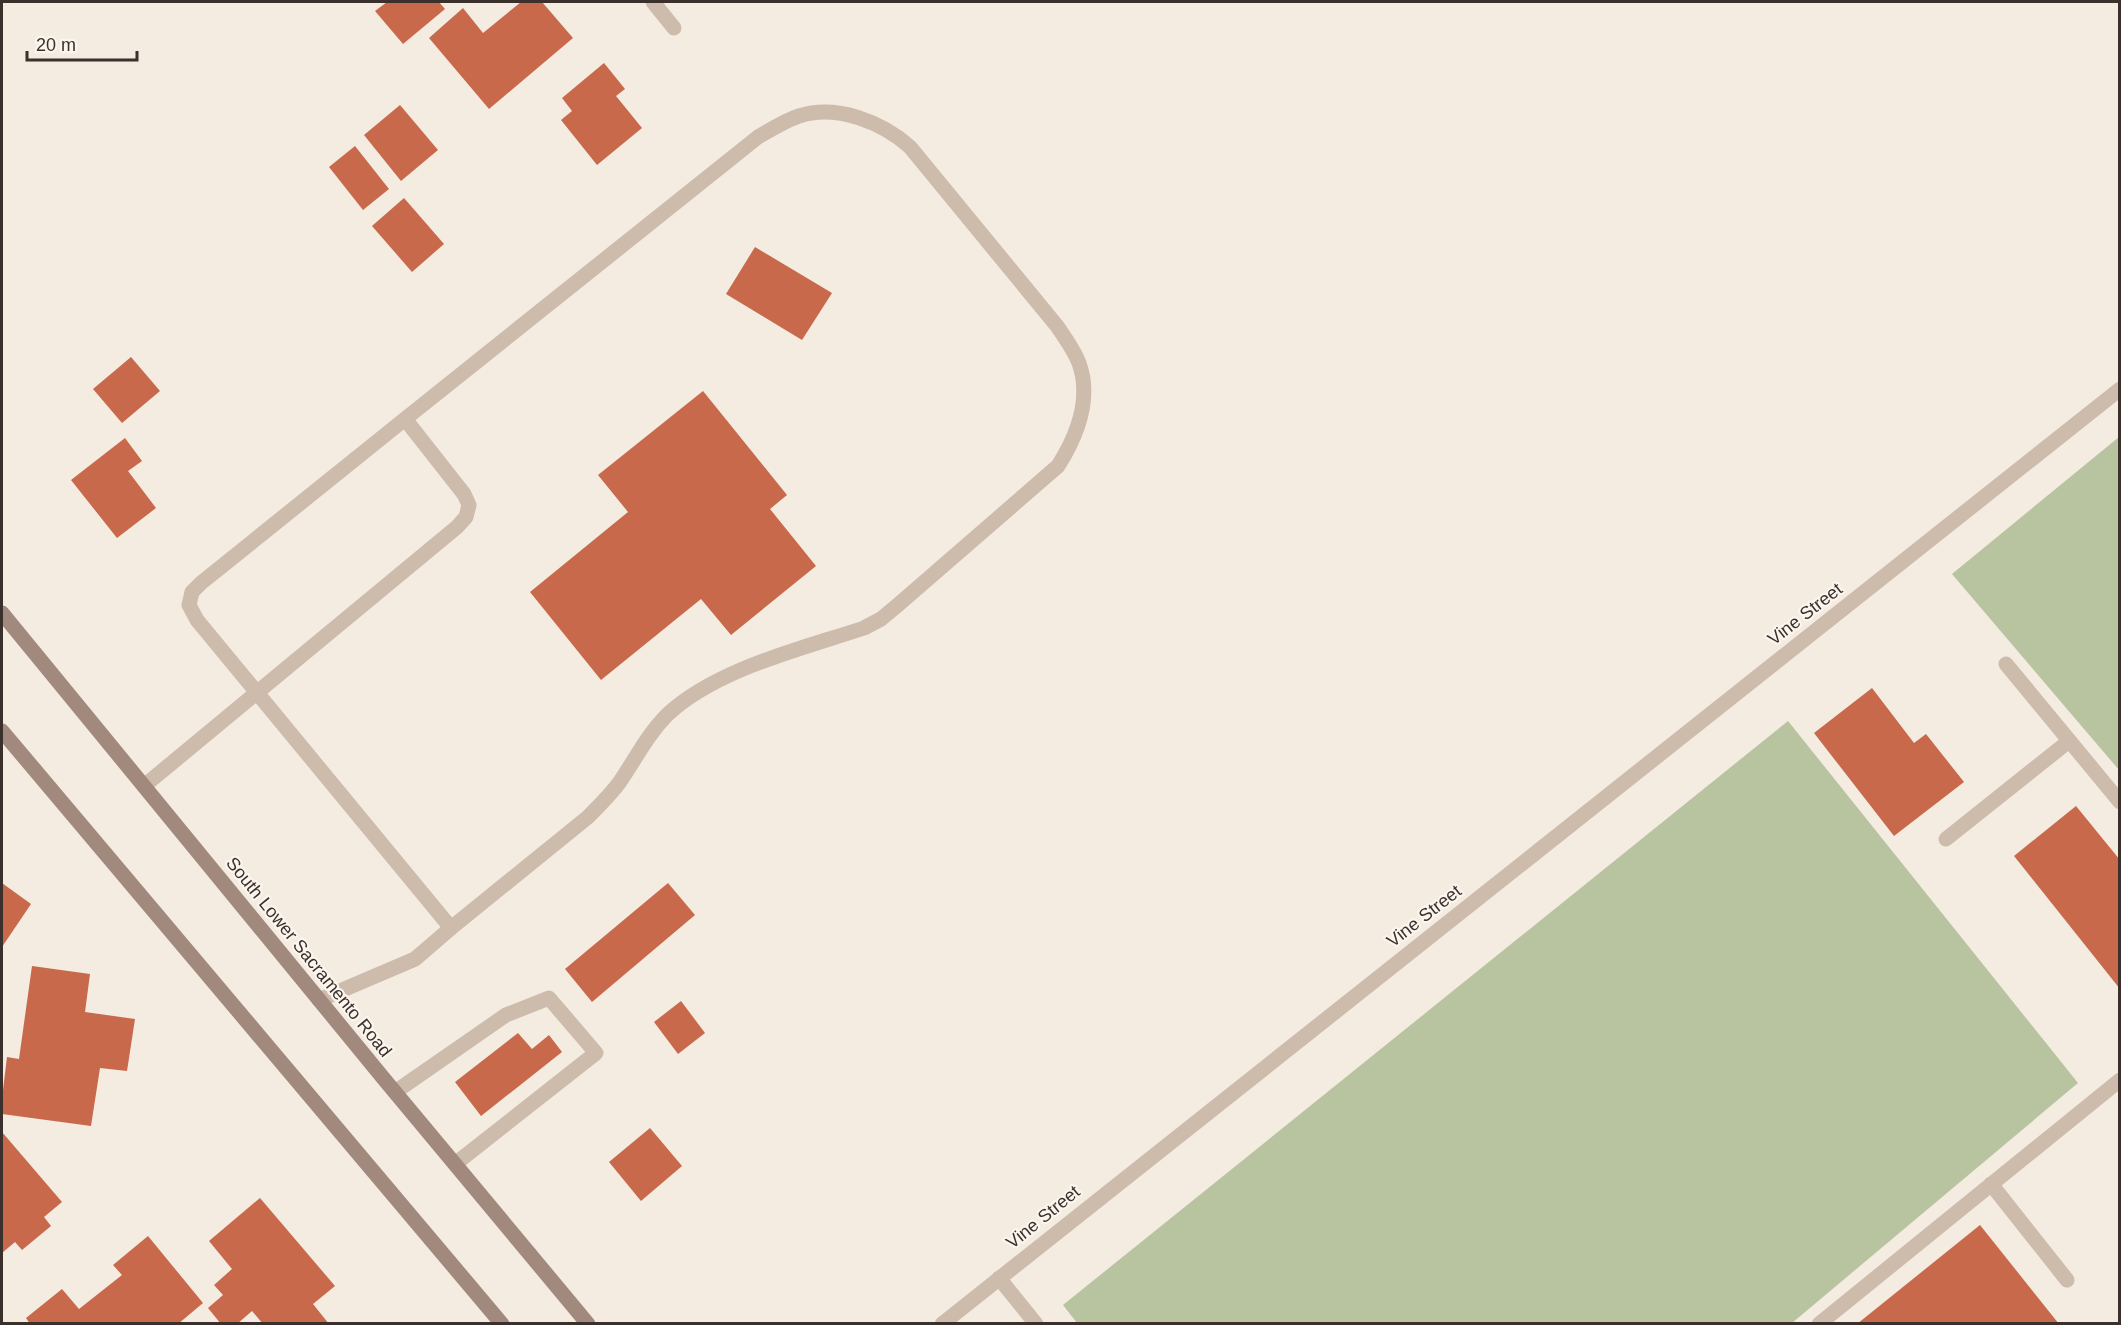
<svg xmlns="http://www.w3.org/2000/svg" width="2121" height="1325" viewBox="0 0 2121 1325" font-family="Arial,sans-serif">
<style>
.green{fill:#b8c4a0}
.building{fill:#c8694b}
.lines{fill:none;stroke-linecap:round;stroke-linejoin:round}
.service{stroke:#cdbbac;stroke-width:15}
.minor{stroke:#cdbbac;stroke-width:15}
.secondary{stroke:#a18a7d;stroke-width:15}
.labels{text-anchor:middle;stroke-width:4.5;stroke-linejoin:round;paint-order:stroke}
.street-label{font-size:18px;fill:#3b302b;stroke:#fbf5ee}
</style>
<rect width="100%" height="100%" fill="#f4ebe1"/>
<!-- green -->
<g class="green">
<polygon points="2119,437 2119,770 1952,574"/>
<polygon points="1788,721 2078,1083 1792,1323 1077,1323 1063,1305"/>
</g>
<!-- building -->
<g class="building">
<polygon points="387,2 439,2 445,9 403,44 375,11"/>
<polygon points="521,2 542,2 573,38 489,109 429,38 463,8 483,33"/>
<polygon points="604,63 625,89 616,96 642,128 597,165 561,120 572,111 562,98"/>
<polygon points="400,105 438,150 401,181 364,135"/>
<polygon points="355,146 389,189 363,210 329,167"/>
<polygon points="404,198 444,244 412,272 372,226"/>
<polygon points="755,247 832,293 802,340 726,294"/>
<polygon points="131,357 160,391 122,423 93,389"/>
<polygon points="703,391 787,495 770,509 816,566 731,635 701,599 601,680 530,592 628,512 598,475"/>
<polygon points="125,438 142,461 128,471 156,508 117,538 71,480"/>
<polygon points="1872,688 1914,743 1926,734 1964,782 1894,836 1814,733"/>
<polygon points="2076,806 2120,860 2120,989 2014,856"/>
<polygon points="2,883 31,904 2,947"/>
<polygon points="668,883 695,915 592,1002 565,969"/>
<polygon points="32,966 90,974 85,1012 135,1019 127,1071 100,1068 91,1126 2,1114 2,1098 7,1057 19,1059"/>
<polygon points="681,1001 705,1033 678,1054 654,1022"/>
<polygon points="518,1033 532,1049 549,1035 562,1052 481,1116 455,1082"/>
<polygon points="650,1128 682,1166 641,1201 609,1162"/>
<polygon points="2,1132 62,1202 44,1217 51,1226 22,1250 15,1242 2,1253"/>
<polygon points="260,1198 335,1286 313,1304 329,1324 263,1324 252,1311 237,1324 221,1324 208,1308 223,1295 214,1285 232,1269 209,1241"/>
<polygon points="1980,1225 2059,1324 1857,1324"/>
<polygon points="148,1236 203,1303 178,1324 30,1324 26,1318 62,1289 79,1309 122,1275 113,1265"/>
</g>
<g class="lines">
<!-- service -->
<g class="service">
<path d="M144 786 457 527 466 517 469 505 464 494 405 419 201 583 192 592 189 605 197 620 451 928 588 817C599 806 610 795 619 783 635 760 647 735 667 715 716 669 801 649 864 628L881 619 899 604 1058 466C1077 436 1092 399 1079 363 1074 350 1065 338 1057 326L910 147C882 122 837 104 799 116 784 121 772 129 758 137L405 419"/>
<polyline points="1946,839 2069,741"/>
<polyline points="319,1000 415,959 451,928"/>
<polyline points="395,1092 506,1015 549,998 596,1053 455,1164"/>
<polyline points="1991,1184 2067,1280"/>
<polyline points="999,1278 1036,1324"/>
<polyline points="1819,1324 2120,1080"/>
</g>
<!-- minor -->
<g class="minor">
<polyline points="653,2 674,28"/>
<polyline points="2006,664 2120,802"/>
<polyline points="942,1324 2120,389"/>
</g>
<!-- secondary -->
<g class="secondary">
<polyline points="2,613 384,1079 588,1324"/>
<polyline points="2,731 502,1324"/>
</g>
</g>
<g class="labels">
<!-- street labels -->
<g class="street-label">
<text transform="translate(1805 614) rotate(-38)" y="6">Vine Street</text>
<text transform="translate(1424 916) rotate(-38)" y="6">Vine Street</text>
<text transform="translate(309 957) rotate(51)" y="6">South Lower Sacramento Road</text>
<text transform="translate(1043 1217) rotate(-39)" y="6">Vine Street</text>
</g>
</g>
<!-- border -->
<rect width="2121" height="1325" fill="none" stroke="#3b302b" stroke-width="6"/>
<!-- scale -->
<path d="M27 51v9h110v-9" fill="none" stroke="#3b302b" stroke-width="3"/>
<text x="36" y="51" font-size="18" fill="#3b302b" stroke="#fbf5ee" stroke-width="4.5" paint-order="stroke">20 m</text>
</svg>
